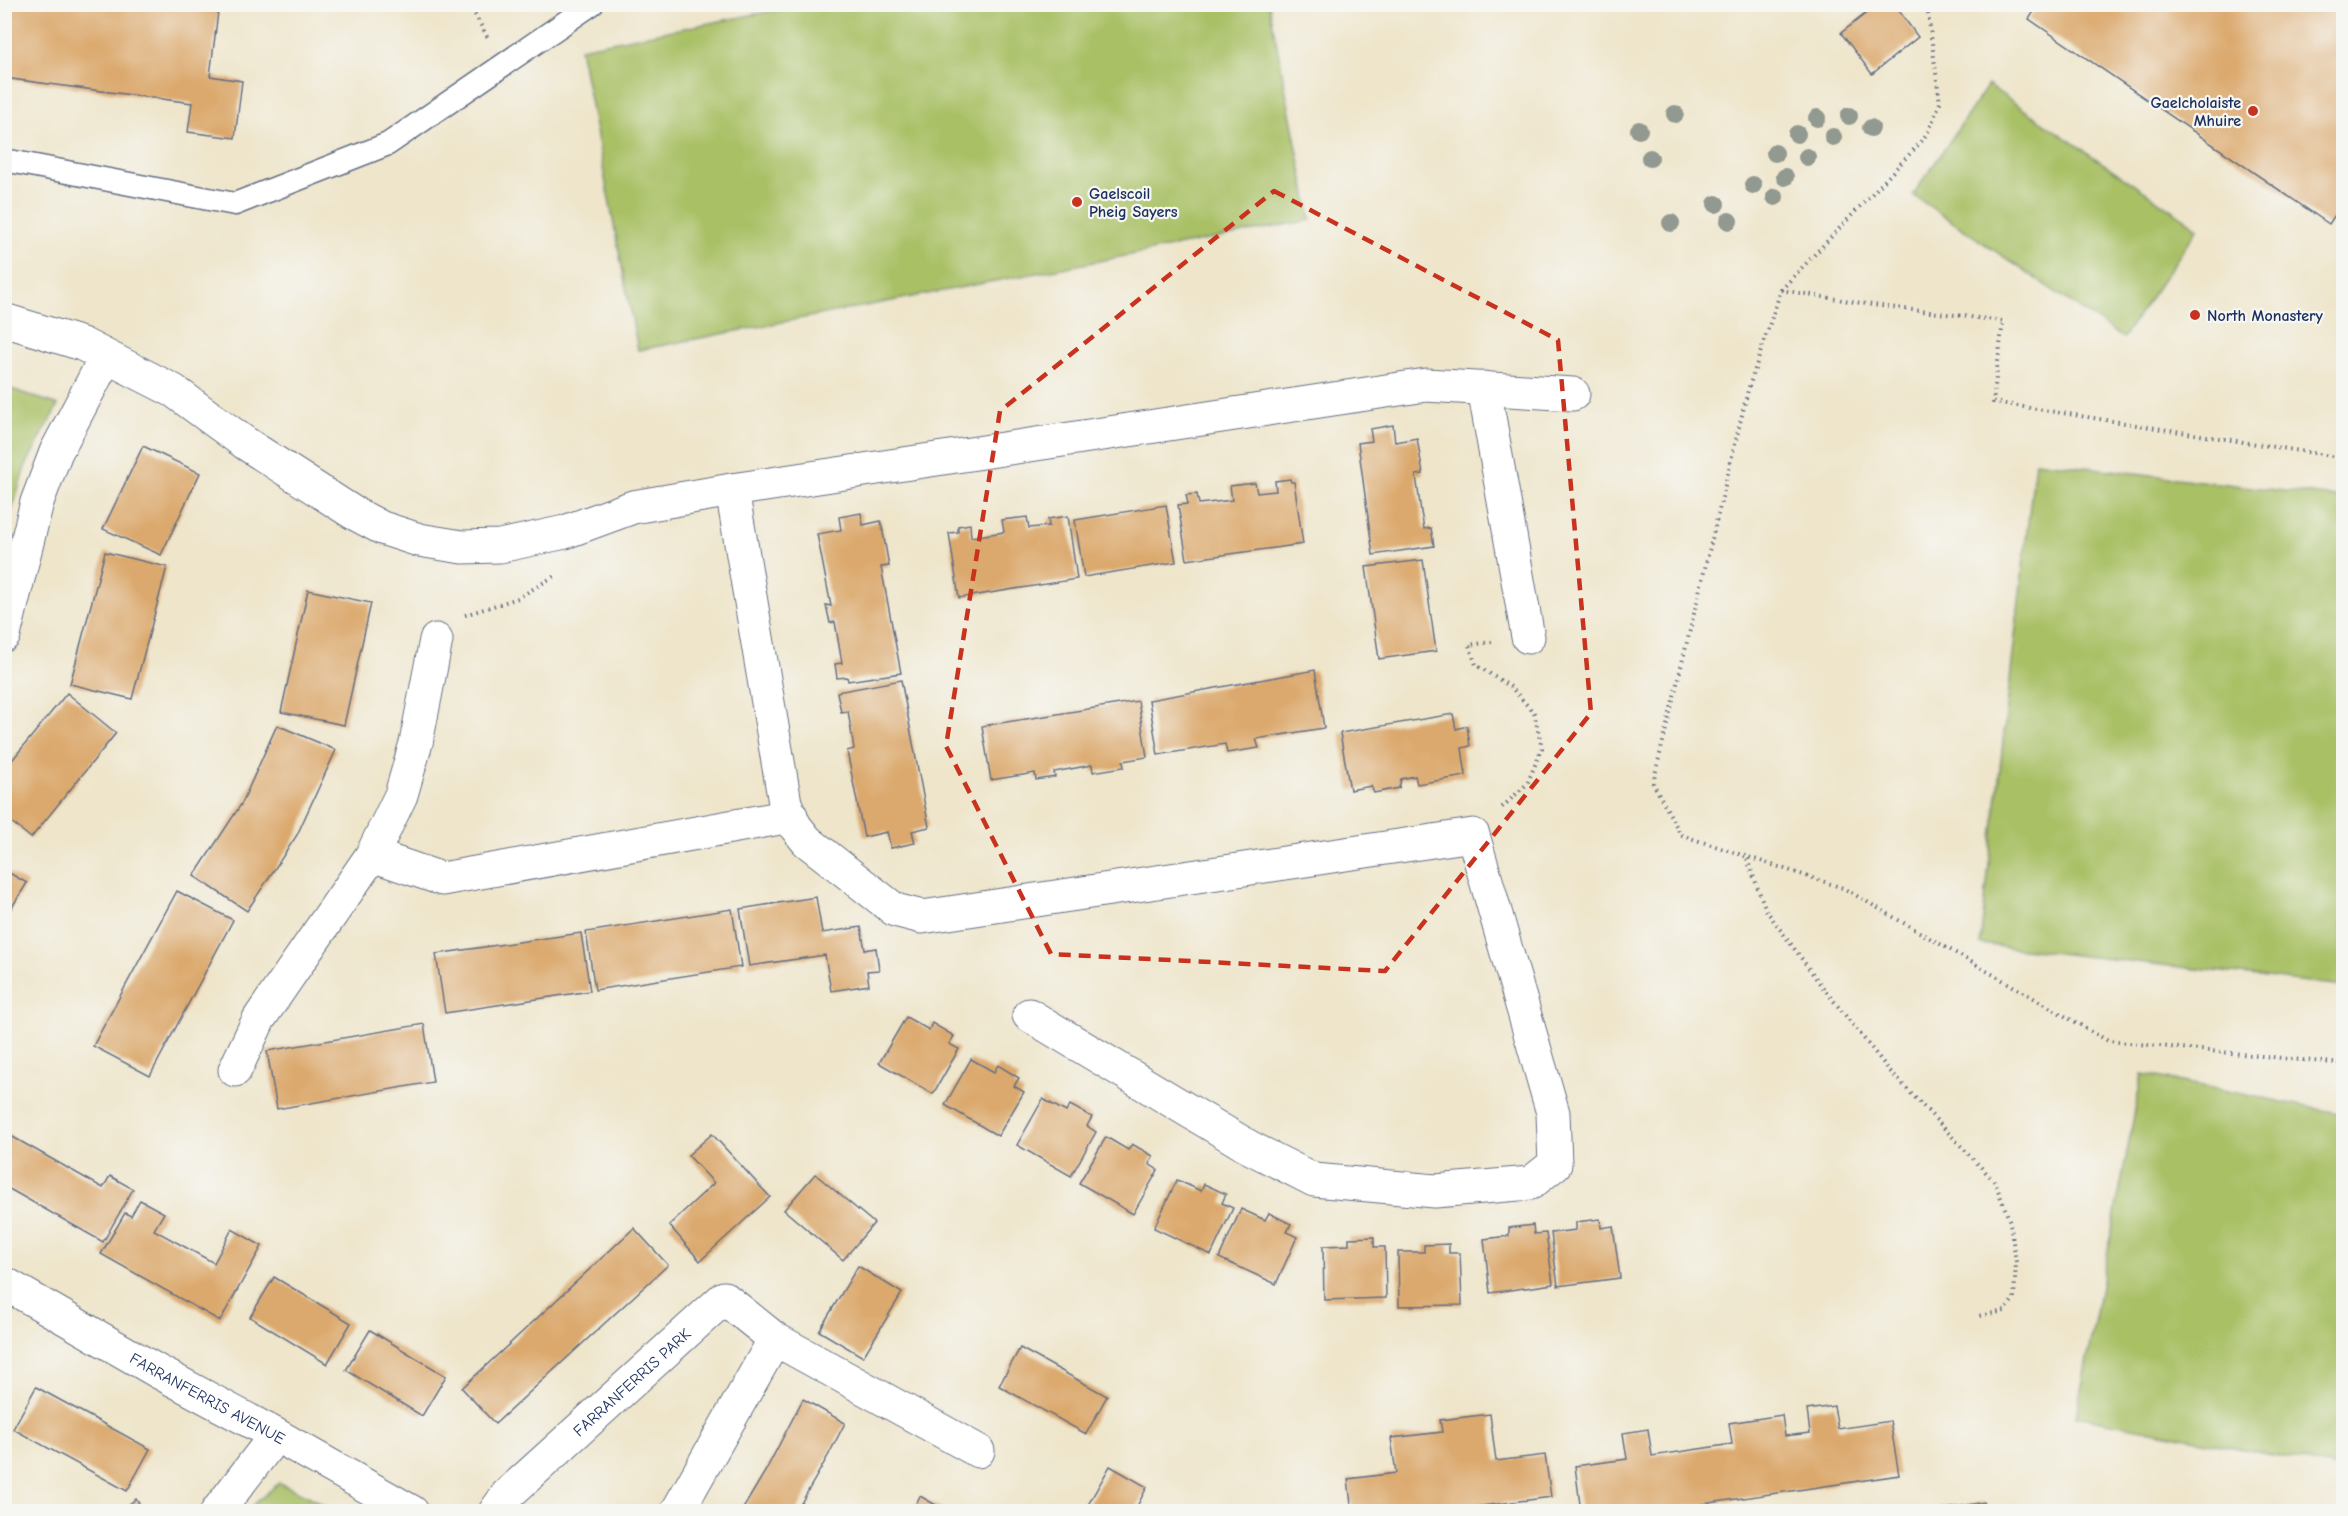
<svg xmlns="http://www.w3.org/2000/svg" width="2348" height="1516" viewBox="0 0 2348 1516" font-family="'Comic Neue',sans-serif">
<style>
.green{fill:#a9c065;stroke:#627862;stroke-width:1.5}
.building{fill:#dba96d}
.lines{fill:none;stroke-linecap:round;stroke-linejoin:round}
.service-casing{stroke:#656f84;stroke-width:25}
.minor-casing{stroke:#656f84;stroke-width:35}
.path{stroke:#656f84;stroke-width:4;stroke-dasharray:1.5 4.5;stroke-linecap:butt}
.service{stroke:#fff;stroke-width:22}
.minor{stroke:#fff;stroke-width:33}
.tree{fill:#929990}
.marked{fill:none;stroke:#c8321e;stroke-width:4.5;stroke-dasharray:12 8;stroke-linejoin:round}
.poi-dot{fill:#c8321e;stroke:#f6f6f2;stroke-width:2}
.labels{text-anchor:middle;stroke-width:4.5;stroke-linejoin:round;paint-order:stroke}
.poi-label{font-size:16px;font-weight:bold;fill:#1b2f5e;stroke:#f6f6f2;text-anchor:start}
.street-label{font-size:16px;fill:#1b2f5e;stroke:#f6f6f2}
</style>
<rect width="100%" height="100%" fill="#f6f6f2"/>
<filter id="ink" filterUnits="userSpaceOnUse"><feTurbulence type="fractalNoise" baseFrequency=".0167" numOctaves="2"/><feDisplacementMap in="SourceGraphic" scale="12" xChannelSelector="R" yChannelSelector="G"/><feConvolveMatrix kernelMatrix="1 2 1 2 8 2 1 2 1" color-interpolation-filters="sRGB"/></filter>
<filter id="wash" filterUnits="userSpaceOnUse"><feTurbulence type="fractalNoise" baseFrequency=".008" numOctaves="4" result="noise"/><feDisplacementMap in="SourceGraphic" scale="24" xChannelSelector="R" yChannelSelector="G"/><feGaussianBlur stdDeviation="1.35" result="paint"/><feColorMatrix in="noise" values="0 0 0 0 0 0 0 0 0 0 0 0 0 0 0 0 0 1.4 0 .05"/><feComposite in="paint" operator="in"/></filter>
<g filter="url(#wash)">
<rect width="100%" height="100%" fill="#eee5ca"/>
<!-- green -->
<g class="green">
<polygon points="803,5 1269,5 1311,220 638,350 580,48"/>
<polygon points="1988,85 2198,228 2123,338 1913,195"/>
<polygon points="5,387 58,405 25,467 5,534"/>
<polygon points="2035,461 2343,498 2343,986 1980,944"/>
<polygon points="2142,1074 2343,1114 2343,1469 2076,1416"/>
<polygon points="279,1483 310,1497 332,1511 246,1511"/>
</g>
<g id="blocks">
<!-- building -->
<g class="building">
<polygon points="4,4 219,4 210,76 242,81 235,138 188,132 192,103 4,78"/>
<polygon points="1878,4 1894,4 1918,37 1872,74 1841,33"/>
<polygon points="2039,4 2343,4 2343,203 2329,224 2029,19"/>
<polygon points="1393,425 1395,442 1417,438 1423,474 1416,475 1421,512 1424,529 1431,528 1434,546 1373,555 1358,443 1372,441 1370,429"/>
<polygon points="143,446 200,473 161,555 103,529"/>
<polygon points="1290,479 1291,482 1294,482 1303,544 1187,560 1178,505 1188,504 1186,495 1197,494 1199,504 1232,500 1230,486 1255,483 1257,493 1276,491 1275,481"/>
<polygon points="1166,505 1176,562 1084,577 1075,520"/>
<polygon points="861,513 863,525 881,521 889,566 881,567 901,673 848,681 847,677 837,678 835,664 842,663 835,622 830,623 826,605 831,606 817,534 841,530 839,517"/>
<polygon points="1068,516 1077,579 959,598 949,533 958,532 958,526 970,524 971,537 1004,532 1002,520 1027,517 1029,528 1049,526 1048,519"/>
<polygon points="105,552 167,567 132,699 70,684"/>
<polygon points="1423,560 1436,651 1379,659 1366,567"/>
<polygon points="308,590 371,603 344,725 281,712"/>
<polygon points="1315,670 1324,728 1256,739 1259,748 1227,753 1225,744 1158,755 1149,700"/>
<polygon points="901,680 929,827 912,831 915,843 891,848 887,832 864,837 847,751 854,749 848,711 841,712 837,692"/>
<polygon points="67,693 116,733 31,838 4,816 4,770"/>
<polygon points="1138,701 1147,757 1123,761 1124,767 1093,772 1092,765 1054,772 1055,777 1036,780 1035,773 991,780 982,726"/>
<polygon points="1453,714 1456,729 1467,726 1470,746 1462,748 1466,776 1417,784 1415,776 1401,779 1399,788 1374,793 1371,786 1350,790 1340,733"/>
<polygon points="277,725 336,750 297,835 247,911 194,876 242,803"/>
<polygon points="4,870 27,883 4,920"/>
<polygon points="177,891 233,920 150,1076 93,1046"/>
<polygon points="816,897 822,933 861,927 865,950 876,948 879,970 867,971 869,985 831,991 825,955 749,966 740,909"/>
<polygon points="732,909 741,967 595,990 586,932"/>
<polygon points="581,933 590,991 445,1013 436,954"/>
<polygon points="906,1017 929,1030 932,1023 954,1036 949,1044 959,1049 933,1094 879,1063"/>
<polygon points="424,1024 433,1082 277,1109 267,1051"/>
<polygon points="971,1059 994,1072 998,1065 1019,1078 1014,1086 1024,1092 998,1136 945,1105"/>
<polygon points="1043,1099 1066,1112 1070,1105 1092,1117 1087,1126 1096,1132 1071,1176 1017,1145"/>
<polygon points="4,1132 103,1188 110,1176 133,1189 103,1242 4,1186"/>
<polygon points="712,1134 770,1197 700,1261 669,1225 714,1183 688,1155"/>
<polygon points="1106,1137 1128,1150 1132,1144 1153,1156 1149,1164 1158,1170 1133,1214 1079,1183"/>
<polygon points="815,1174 874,1223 843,1260 784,1210"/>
<polygon points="1177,1180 1201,1191 1204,1184 1226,1194 1222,1203 1233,1208 1211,1255 1154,1228"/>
<polygon points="140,1200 164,1213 154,1230 214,1263 232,1229 262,1246 220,1321 101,1254 125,1213 131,1216"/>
<polygon points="1241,1209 1265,1220 1269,1213 1291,1224 1287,1232 1297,1237 1276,1284 1219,1258"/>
<polygon points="1600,1219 1601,1228 1613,1226 1620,1278 1558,1286 1551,1233 1576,1230 1576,1222"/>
<polygon points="1533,1225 1534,1234 1546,1233 1553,1284 1490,1293 1484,1239 1509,1236 1509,1228"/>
<polygon points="634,1228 668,1265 495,1424 462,1388"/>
<polygon points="1374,1237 1374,1247 1385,1247 1386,1298 1324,1300 1323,1246 1349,1245 1349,1238"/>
<polygon points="1449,1244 1449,1253 1460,1253 1462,1305 1399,1306 1398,1252 1424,1252 1424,1245"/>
<polygon points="858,1266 902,1293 863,1357 819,1331"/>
<polygon points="274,1277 351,1323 327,1364 250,1317"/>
<polygon points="370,1330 446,1376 422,1416 346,1370"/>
<polygon points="1020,1348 1107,1396 1086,1434 999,1386"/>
<polygon points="36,1387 150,1449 127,1491 13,1429"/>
<polygon points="803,1399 845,1423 828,1456 796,1512 741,1512 766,1470"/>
<polygon points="1834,1406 1838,1429 1890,1421 1899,1475 1649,1512 1581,1512 1575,1466 1627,1459 1623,1433 1648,1429 1652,1456 1732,1444 1729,1423 1782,1415 1785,1436 1810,1433 1807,1410"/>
<polygon points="1490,1414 1496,1461 1545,1455 1551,1497 1435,1512 1352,1512 1348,1479 1396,1473 1391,1438 1442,1432 1440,1420"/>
<polygon points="1110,1466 1147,1487 1134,1512 1084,1512"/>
<polygon points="920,1496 941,1508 947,1512 912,1512"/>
<polygon points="136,1499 145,1512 119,1512"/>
<polygon points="1984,1502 1986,1512 1940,1512 1940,1510"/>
</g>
</g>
</g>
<g filter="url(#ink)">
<use href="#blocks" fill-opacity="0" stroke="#656f84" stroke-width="1.5"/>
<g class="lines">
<!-- service casing -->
<g class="service-casing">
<polyline id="service" points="4,160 235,204 388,144 592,4"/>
</g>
<!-- minor casing -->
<g class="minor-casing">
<g id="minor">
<polyline points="4,320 82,344 174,391 245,443 352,512 382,528 419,540 462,547 500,546 565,532 633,507 732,490 1426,385 1573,394"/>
<polyline points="1484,388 1528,637"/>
<polyline points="732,490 785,803 795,826 807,841 895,910 922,917 1473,835 1553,1113 1555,1164 1531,1183 1435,1191 1314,1180 1249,1147 1029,1015"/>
<polyline points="4,635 37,502 56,452 106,357"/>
<polyline points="372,855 442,879 791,816"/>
<polyline points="235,1070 259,1019 372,855 401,795 416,743 436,640"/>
<path id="s1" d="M4 1283 157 1371 276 1435 412 1512"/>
<polyline points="775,1339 978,1451"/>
<polyline points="217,1512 276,1435"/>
<path id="s2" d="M495 1512 507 1495 724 1298 775 1339 677 1512"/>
</g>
</g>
<!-- path -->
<g class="path">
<polyline points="342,4 355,4"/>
<polyline points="469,4 488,38"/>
<polyline points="1781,290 1921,142 1929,130 1940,103 1928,13 1929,4"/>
<polyline points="2344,458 1993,402 2003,321 1873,305 1781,290 1748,390 1653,783 1681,835 1843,888 2108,1041 2344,1064"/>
<polyline points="465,615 518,598 556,575"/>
<polyline points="1492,642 1469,645 1476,665 1511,687 1534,713 1542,748 1527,784 1499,810"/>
<polyline points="1747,859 1766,910 1821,985 1889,1070 1995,1182 2010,1222 2016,1262 2014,1298 2005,1311 1978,1316"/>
</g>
<!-- service -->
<use href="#service" class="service"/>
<!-- minor -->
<use href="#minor" class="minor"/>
</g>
<!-- trees -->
<g class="tree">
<circle cx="1675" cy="114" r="9"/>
<circle cx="1849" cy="116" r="9"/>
<circle cx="1817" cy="118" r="9"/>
<circle cx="1871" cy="128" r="9"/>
<circle cx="1639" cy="130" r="9"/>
<circle cx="1797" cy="134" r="9"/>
<circle cx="1833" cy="137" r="9"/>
<circle cx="1775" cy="153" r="9"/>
<circle cx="1807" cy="157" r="9"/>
<circle cx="1650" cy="158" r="9"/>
<circle cx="1785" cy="177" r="9"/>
<circle cx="1753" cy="185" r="9"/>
<circle cx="1775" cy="197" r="9"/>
<circle cx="1716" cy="204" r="9"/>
<circle cx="1729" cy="221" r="9"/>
<circle cx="1671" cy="223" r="9"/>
</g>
</g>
<!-- marked area -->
<path class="marked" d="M1274 191 1558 340 1591 713 1385 971 1051 954 946 746 1000 411Z"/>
<!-- markers -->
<g class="poi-dot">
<circle cx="2253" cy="111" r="6"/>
<circle cx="1077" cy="202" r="6"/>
<circle cx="2195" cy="315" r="6"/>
</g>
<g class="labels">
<!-- poi labels -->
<g class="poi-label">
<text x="2241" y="108" text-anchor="end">Gaelcholaiste<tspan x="2241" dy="18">Mhuire</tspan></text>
<text x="1089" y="199">Gaelscoil<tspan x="1089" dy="18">Pheig Sayers</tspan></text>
<text x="2207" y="321">North Monastery</text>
</g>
<!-- street labels -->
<g class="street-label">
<text dy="6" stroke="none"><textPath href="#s2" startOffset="189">FARRANFERRIS PARK</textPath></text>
<text dy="6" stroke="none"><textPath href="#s1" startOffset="234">FARRANFERRIS AVENUE</textPath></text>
</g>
</g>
<!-- margin -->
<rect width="2348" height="1516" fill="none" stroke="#f6f6f2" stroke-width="24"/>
</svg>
